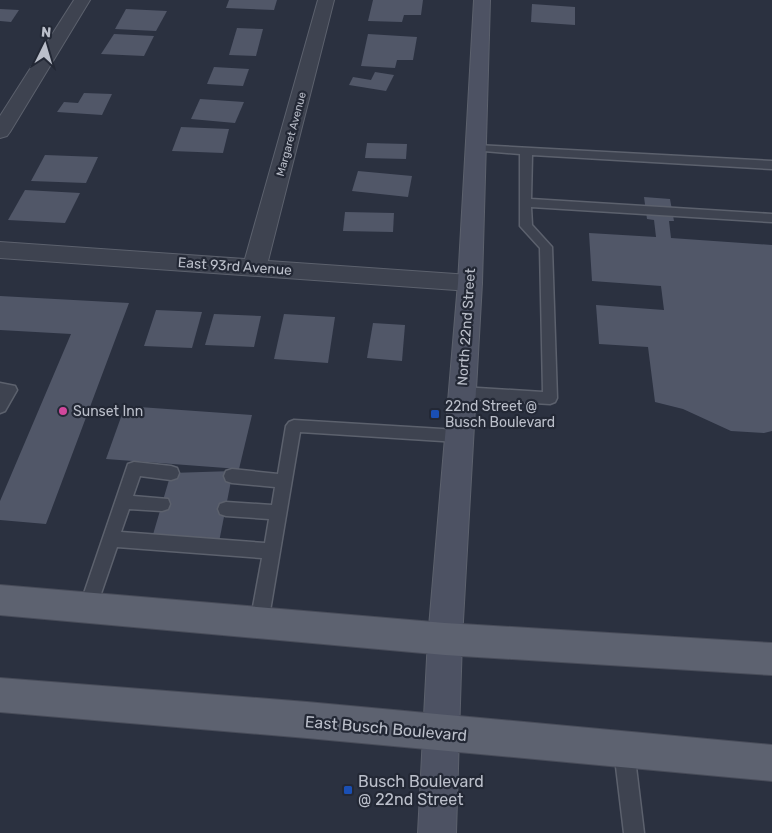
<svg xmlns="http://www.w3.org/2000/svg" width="772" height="833" viewBox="0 0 772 833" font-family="Rubik,sans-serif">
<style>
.building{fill:#515768}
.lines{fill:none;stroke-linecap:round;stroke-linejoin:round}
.lane-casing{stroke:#5c616d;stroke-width:3}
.street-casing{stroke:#5c616d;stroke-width:2}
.secondary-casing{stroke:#5c616d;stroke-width:2}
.primary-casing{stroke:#484c59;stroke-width:2}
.lane{fill:#3e4350;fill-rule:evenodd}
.street{fill:#3e4350;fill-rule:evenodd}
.secondary{fill:#4d5263;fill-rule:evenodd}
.primary{fill:#5d6270;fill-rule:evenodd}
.hotel-dot{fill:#d1479c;stroke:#232835;stroke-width:2}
.transit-dot{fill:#1a4fb4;stroke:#232835;stroke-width:2}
.labels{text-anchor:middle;stroke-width:4.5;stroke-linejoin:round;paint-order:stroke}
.far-street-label{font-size:11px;fill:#bbbfca;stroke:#232835}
.street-label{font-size:14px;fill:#bbbfca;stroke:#232835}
.poi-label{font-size:14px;fill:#bbbfca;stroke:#232835;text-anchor:start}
.near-street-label{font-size:16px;fill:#bbbfca;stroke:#232835}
.near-poi-label{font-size:16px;fill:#bbbfca;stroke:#232835;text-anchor:start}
</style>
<rect width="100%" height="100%" fill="#2b3140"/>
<!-- building -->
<g class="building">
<polygon points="229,0 277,0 274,10 226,8"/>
<polygon points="373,0 423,0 421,15 404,15 402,22 368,21"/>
<polygon points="532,4 575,7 575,25 531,22"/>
<polygon points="0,9 19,10 11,22 0,21"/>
<polygon points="126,9 167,11 156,31 115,29"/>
<polygon points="237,28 263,29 256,56 229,55"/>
<polygon points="114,34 154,36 144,56 101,54"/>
<polygon points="368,34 417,37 413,60 397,60 395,68 361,66"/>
<polygon points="214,67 249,69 243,86 207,84"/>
<polygon points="375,72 394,75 386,91 349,85 353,77 371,80"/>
<polygon points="84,93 112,94 102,115 57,112 64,102 78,103"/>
<polygon points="200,99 244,102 235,123 191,119"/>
<polygon points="181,127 229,129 223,153 172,151"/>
<polygon points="367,143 407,144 406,159 365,158"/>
<polygon points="45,155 98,157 86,183 31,181"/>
<polygon points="358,171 412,176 408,197 352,191"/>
<polygon points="25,190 80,193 65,223 8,220"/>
<polygon points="644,197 670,199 674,221 669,221 671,238 772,245 772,431 764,433 731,431 683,409 655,402 648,347 599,344 596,305 664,310 661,286 592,281 589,233 656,237 654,220 647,219"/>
<polygon points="345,212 394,213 393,232 343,231"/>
<polygon points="0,296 129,303 46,524 0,520 0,501 71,334 0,330"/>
<polygon points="156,310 202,312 192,348 144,346"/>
<polygon points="214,314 261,316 254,347 205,345"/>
<polygon points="284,314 335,317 328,363 274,359"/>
<polygon points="373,323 405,325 402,361 367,358"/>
<polygon points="125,406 252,415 239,469 106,459"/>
<polygon points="233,471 219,542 152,538 171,473"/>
</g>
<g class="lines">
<!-- lane casing -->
<g class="lane-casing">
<g id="lane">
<polygon points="476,145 772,161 772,169 532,155 531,199 772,214 772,222 531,207 532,225 552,247 557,398 555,402 550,404 462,399 457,397 455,393 457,389 462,387 543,392 540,248 520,226 520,154 472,150 470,148"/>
<polygon points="0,383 15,386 17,390 5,411 0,413"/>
<polygon points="294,420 458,430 463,432 466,436 463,440 458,442 300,432 268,623 265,629 259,631 253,629 250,623 262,558 117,547 94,614 88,616 82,614 79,608 128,464 134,462 171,466 177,468 179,473 177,478 171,480 140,476 133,496 168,499 170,504 168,509 162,511 129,509 121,532 265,543 269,519 226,516 220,514 218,509 220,504 226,502 272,505 275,487 232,483 226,481 224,476 226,471 232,469 278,474 286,426 289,422"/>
<polygon points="624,740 631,743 634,750 644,833 624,833 614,750 617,743"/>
</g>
</g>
<!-- street casing -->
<g class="street-casing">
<g id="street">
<polygon points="74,0 90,0 10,132 7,136 0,138 0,116"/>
<polygon points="318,0 334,0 268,261 470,275 479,277 482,283 479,289 470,291 0,258 0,242 245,259"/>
</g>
</g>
<!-- secondary casing -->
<g class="secondary-casing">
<polygon id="secondary" points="474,0 490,0 482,283 462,639 456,833 418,833 428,639 458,283"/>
</g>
<!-- primary casing -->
<g class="primary-casing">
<g id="primary">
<polygon points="0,585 445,623 772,643 772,675 445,655 0,615"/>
<polygon points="0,678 307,702 772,745 772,781 307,738 0,712"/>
</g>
</g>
<!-- lane -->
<use href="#lane" class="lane"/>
<!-- street -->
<use href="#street" class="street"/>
<!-- secondary -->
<use href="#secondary" class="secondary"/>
<!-- primary -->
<use href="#primary" class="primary"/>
</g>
<!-- markers -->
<circle class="hotel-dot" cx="63" cy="411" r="5"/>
<g class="transit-dot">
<rect x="430" y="409" width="10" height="10" rx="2.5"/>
<rect x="343" y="785" width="10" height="10" rx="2.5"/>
</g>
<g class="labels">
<!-- far-street labels -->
<g class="far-street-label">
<text transform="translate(291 134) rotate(-75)" y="4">Margaret Avenue</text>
</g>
<!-- street labels -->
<g class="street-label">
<text transform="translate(235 266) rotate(4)" y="5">East 93rd Avenue</text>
<text transform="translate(466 327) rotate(-86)" y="5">North 22nd Street</text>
</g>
<!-- poi labels -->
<g class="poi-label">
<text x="445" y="411">22nd Street @<tspan x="445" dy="16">Busch Boulevard</tspan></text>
<text x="73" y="416">Sunset Inn</text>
</g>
<!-- near-street labels -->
<g class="near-street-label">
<text transform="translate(386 728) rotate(5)" y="6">East Busch Boulevard</text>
</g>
<!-- near-poi labels -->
<g class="near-poi-label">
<text x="358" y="787">Busch Boulevard<tspan x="358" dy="18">@ 22nd Street</tspan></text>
</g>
</g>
<!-- north arrow -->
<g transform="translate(45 45) rotate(5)" stroke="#232835" stroke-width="4" paint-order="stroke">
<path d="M0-4L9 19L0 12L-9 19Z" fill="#bbbfca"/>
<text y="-8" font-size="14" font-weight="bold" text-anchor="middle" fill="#bbbfca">N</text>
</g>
</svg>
